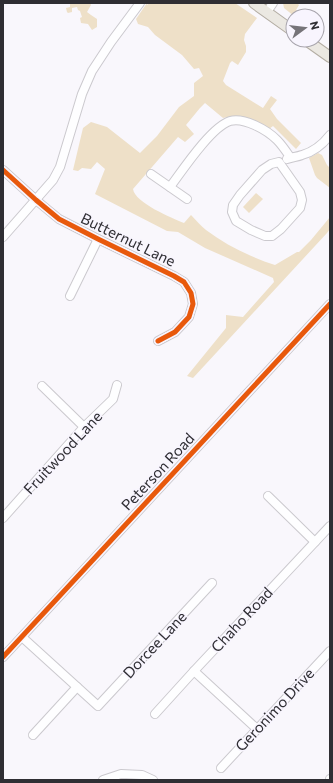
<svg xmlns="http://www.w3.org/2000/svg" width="333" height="783" viewBox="0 0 333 783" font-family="Commissioner,sans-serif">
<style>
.green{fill:#eee0c8}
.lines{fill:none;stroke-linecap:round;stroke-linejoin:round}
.minor-casing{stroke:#cbc9ce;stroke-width:10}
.major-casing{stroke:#b3ada3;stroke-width:12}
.minor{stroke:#fefeff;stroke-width:8}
.major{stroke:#ebe8e2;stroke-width:10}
.cycleway-casing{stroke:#f8f5fe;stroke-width:8}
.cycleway{stroke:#e8590c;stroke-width:5}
.labels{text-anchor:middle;stroke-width:3;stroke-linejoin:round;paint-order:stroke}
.street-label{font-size:15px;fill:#2f2e33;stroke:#f8f5fe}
</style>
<rect width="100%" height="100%" fill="#f9f7fc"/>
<!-- green -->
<g class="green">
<polygon points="70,3 90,3 91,5 87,12 91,15 97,19 97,27 92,30 88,24 81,23 80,18 82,17 80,11 78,10 77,7 72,8 72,12 68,13 67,12 66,8 70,7"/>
<path d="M147 3V5L149 3H235L257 18 245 34 244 40 246 46V52L238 65 232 61 230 63 223 81 226 85 263 108 271 96 277 100 270 109 277 119 301 143 296 149 273 126 269 129C259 124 248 116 236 116 232 116 227 117 223 118L205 103 200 108 186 125 194 134 185 142 178 137 133 189C135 203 172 218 184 223L191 215C196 220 201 226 206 230 227 246 251 257 275 265L297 252H299L311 240 330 217V229L327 233 193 378 187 376 226 328V315L243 317 274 282 273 278 205 248 178 232 167 231 95 194 105 169 97 162 91 169 82 168 78 171 73 170 83 128 91 122 107 127 140 153 157 136 179 107 194 96V83L203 76 199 68 194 69 182 55 155 35 148 27 138 24 136 19Z"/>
<polygon points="283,3 297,3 299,5 296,10 305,16 294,16 284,8"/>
<polygon points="318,153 322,155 327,165 330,168 330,188 317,178 315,175 309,158"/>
<polygon points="256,193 263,199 249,213 243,207"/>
</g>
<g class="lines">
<!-- minor casing -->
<g class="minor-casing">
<g id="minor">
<polyline points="267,12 273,3"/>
<path d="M287 159C292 157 297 157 302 155 313 152 323 144 330 135"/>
<polygon points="279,162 300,192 302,200 300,208 281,229 272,236 265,236 251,230 236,221 232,212 233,205 240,195 262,170 271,164"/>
<polyline points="3,170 36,200 59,219 98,239 174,276 184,282 191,293 193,304 189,317 175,332 158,341"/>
<polyline points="151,174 187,199"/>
<path d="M170 187C182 171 211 127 230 121 244 117 267 130 277 140 282 145 286 151 290 157"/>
<polyline points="3,237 53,180 60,167 82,94 92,71 111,42 140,3"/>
<polyline points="70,296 98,239"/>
<polyline points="42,386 84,427"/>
<polyline points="268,496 315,542"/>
<polyline points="3,518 84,427 113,399 117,385"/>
<polyline points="22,637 98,706 212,583"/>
<polyline points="3,657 330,304"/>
<polyline points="194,671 257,729"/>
<polyline points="155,714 194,671 330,526"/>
<polyline points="33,735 77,687"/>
<polyline points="221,768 330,651"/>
<polyline points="103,780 121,774 142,775 153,780"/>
<polyline points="330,780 330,779"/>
</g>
</g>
<!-- major casing -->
<g class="major-casing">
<g id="major">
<polyline points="254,3 293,31"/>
<polyline points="306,40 330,57"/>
</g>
</g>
<!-- minor -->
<use href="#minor" class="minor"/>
<!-- major -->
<use href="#major" class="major"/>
<!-- cycleway casing -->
<g class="cycleway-casing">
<g id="cycleway">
<polyline points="3,170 36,200 59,219 98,239 174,276 184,282 191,293 193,304 189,317 175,332 158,341"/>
<polyline points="3,657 330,304"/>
</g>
</g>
<!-- cycleway -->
<use href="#cycleway" class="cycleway"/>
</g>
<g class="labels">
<!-- street labels -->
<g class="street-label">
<text transform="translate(128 240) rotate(26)" y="5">Butternut Lane</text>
<text transform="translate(63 453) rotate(-47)" y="5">Fruitwood Lane</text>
<text transform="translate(158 472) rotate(-47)" y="5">Peterson Road</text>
<text transform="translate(242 620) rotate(-47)" y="5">Chaho Road</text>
<text transform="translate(155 645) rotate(-47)" y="5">Dorcee Lane</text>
<text transform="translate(275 710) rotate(-47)" y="5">Geronimo Drive</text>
</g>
</g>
<!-- border -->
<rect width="333" height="783" fill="none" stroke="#2f2e33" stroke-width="8"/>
<!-- north arrow -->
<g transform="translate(305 28) rotate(75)"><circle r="19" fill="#f8f5fe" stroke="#a8a5ad"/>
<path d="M0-3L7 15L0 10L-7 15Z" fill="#767479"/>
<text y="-6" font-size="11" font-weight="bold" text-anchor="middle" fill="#2f2e33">N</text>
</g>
</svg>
